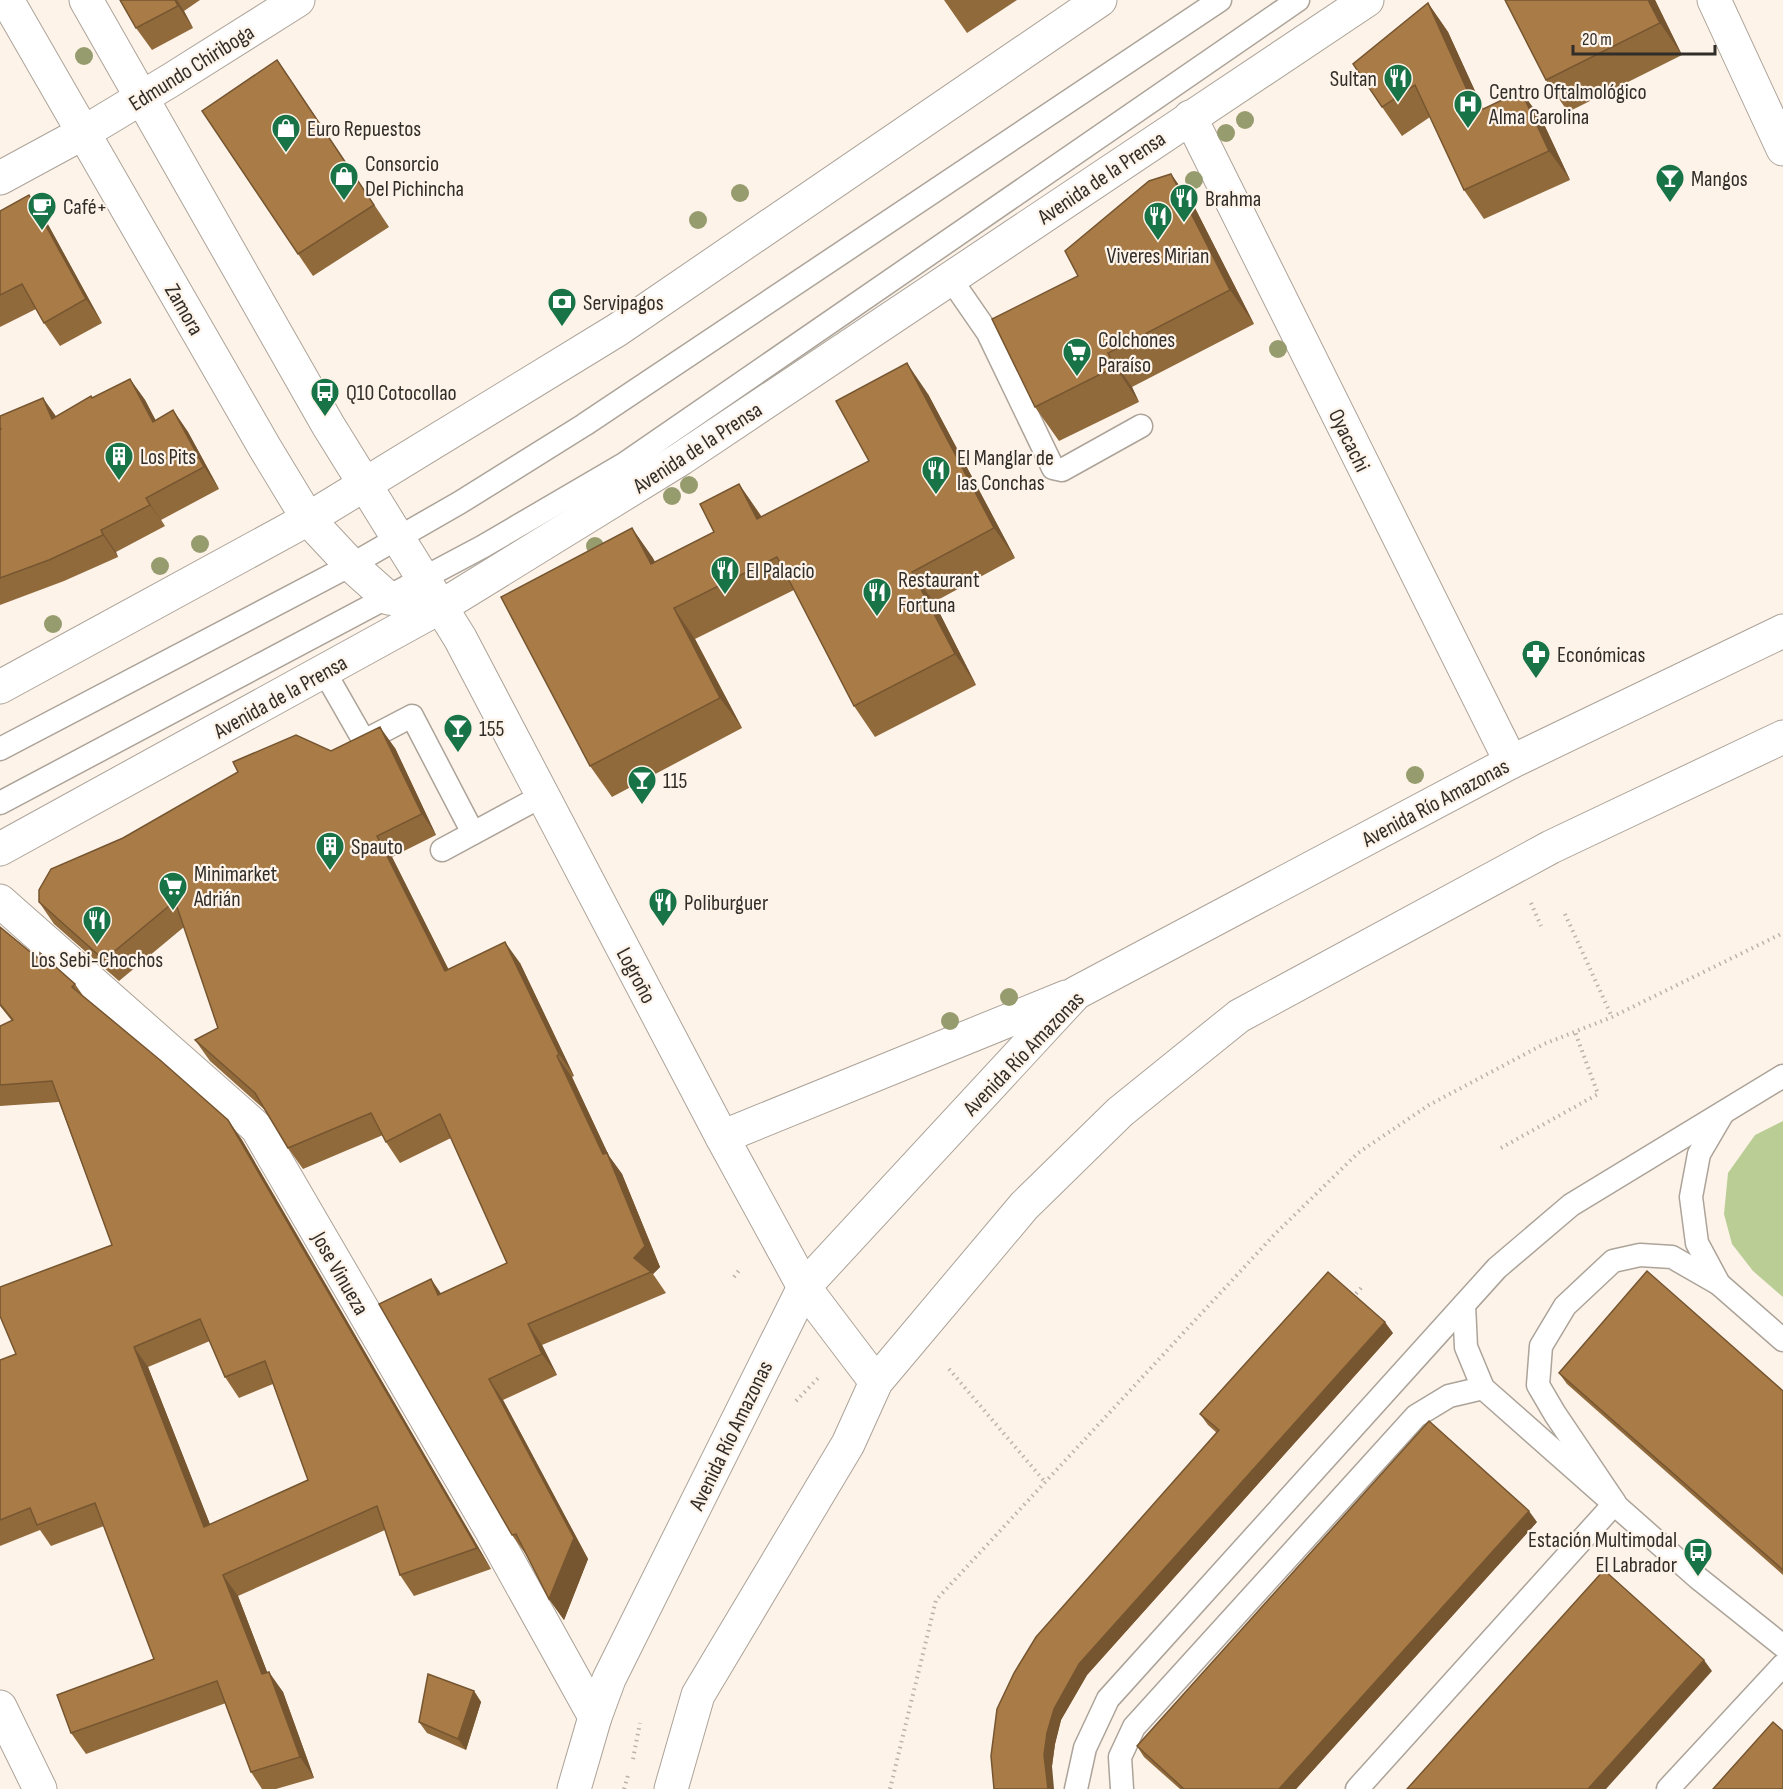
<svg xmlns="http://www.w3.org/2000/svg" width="1783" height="1789" viewBox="0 0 1783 1789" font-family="'Sofia Sans Condensed',sans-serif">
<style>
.green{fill:#bacd95}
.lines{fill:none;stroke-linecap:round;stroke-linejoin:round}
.lane-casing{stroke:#aca399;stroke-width:25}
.street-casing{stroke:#aca399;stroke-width:35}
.secondary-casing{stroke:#aca399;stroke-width:35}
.primary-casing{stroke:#aca399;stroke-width:35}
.path{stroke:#bbb2aa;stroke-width:4;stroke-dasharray:1.5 4.5;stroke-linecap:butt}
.lane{stroke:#fff;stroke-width:22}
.street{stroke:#fff;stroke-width:33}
.secondary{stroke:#fff;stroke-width:33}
.primary{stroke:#fff;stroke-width:33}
.tree{fill:#979c6f}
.wall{fill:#916a3c;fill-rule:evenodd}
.shaded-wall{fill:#765631}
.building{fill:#a97b46;stroke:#765631;stroke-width:1.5;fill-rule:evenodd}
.labels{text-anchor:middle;stroke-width:4.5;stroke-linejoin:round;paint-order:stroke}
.street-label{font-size:22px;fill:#312d29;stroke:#fdf3e9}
.poi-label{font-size:22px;fill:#312d29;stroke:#fdf3e9;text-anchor:start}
</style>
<rect width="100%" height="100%" fill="#fdf3e9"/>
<!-- green -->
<polygon class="green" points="1783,1121 1783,1297 1753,1271 1732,1244 1724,1214 1728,1173 1755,1135"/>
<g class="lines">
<!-- lane casing -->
<g class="lane-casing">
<g id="lane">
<polyline points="950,278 988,333 1053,468 1062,470 1141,426"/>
<polyline points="324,671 364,741 412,716 473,833"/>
<polyline points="0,749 351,565 459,503 584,425 1220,0"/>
<polyline points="0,803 482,547 624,464 1298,0"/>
<polyline points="442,850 542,796"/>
<polyline points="1719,1284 1697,1243 1691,1197 1699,1154 1723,1113"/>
<polyline points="1464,1305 1466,1347 1483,1388 1698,1578 1783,1646"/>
<polyline points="1076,1789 1085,1748 1108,1699 1497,1268 1571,1205 1783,1076"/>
<polyline points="1122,1789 1120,1757 1134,1727 1416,1416 1449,1396 1483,1388"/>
<polyline points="1357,1789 1615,1503 1555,1414 1538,1385 1541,1346 1565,1306 1613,1261 1640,1255 1672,1257 1719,1284 1783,1340"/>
<polyline points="1668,1789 1783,1665"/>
</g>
</g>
<!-- street casing -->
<g class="street-casing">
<g id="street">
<polyline points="1714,0 1783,149"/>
<polyline points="1190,117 1511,762"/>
<polyline points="0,178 83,133 171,80 298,0"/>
<polyline points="0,901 257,1128 490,1528 595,1717"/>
<polyline points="0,1707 40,1789"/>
</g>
</g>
<!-- secondary casing -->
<g class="secondary-casing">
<g id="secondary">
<polyline points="7,0 265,448 308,519 351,565 388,598 442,606"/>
<polyline points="86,0 328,425 460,638 722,1137 804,1287 876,1382"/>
<polyline points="722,1137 1066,997"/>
<polyline points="574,1789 595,1717 609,1679 804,1287 1076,993 1511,762 1783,631"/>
<polyline points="671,1789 698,1695 848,1444 876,1382 1024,1206 1120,1112 1239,1016 1551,847 1783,737"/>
</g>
</g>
<!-- primary casing -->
<g class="primary-casing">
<g id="primary">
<polyline points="0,687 308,519 617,330 1100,0"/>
<polyline points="0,849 442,606 682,458 1367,0"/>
</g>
</g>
<!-- path -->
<g class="path">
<polyline points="1531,903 1541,926"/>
<polyline points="1565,914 1612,1017"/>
<polyline points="1501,1148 1598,1094 1575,1032"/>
<polyline points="734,1277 740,1269"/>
<polyline points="1352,1298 1362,1287"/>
<polyline points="949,1369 1045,1482"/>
<polyline points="796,1401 820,1376"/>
<polyline points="633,1759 640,1723"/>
<polyline points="624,1789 629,1772"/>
<polyline points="890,1789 936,1600 1274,1235 1358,1153 1429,1105 1544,1044 1612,1017 1783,933"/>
</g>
<!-- lane -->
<use href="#lane" class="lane"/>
<!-- street -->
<use href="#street" class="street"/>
<!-- secondary -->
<use href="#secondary" class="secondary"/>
<!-- primary -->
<use href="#primary" class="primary"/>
</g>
<!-- trees -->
<g class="tree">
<circle cx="84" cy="56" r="9"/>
<circle cx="1245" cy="120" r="9"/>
<circle cx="1226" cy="133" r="9"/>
<circle cx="1194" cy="180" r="9"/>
<circle cx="740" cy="193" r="9"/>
<circle cx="698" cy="220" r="9"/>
<circle cx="1278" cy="349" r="9"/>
<circle cx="689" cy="485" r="9"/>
<circle cx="672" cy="496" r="9"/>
<circle cx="200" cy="544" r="9"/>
<circle cx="595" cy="546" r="9"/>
<circle cx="160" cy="566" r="9"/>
<circle cx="53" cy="624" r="9"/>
<circle cx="1415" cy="775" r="9"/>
<circle cx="1009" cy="997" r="9"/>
<circle cx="950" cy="1021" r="9"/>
</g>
<!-- wall -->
<g class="wall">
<polygon points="120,0 200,0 184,11 193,28 152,50 136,28"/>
<polygon points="944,0 1017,0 967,33"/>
<polygon points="1505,0 1655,0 1682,55 1568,112 1546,80"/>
<polygon points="1428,3 1448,32 1483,109 1521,91 1542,120 1570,180 1484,219 1464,190 1430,117 1402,136 1382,107"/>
<polygon points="292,82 389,227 313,276 298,254"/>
<polygon points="1171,174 1195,208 1254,324 1132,387 1139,402 1059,441 1035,407 1078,276"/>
<polygon points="29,195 45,219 102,323 60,346 44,323 36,309 0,327 0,211"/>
<polygon points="130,379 145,400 156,421 173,410 188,432 219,489 161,520 165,526 116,552 118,557 64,581 0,605 0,429 56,417"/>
<polygon points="928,394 1015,558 934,602 976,685 875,737 854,706 794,590 695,639 742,728 612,797 590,766 632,528 655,562 714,532 739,484 762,517 869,461"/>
<polygon points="395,748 436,835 392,857 448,969 520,963 574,1076 572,1077 609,1156 622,1174 660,1267 653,1274 666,1293 542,1345 557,1375 503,1400 588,1559 564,1620 549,1599 527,1556 512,1535 431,1279 441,1294 507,1263 451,1138 400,1163 386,1142 383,1135 303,1169 288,1148 265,1110 210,1061 195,1040 218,1028 184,927 119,981 54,924 39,902 331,751"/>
<path d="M0 927 40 960 75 984 84 997 228 1120 242 1140 491 1569 414 1596 400 1575 385 1530 238 1596 267 1672 283 1692 314 1778 276 1789H262L251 1772 226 1703 86 1754 71 1733 154 1659 104 1526 51 1546 40 1530 0 1546V1360L16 1354 112 1245 59 1102 0 1106V1026L12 1021 0 1006ZM210 1341 225 1377 239 1398 273 1384 308 1480 210 1525 148 1367Z"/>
<polygon points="1393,1333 1087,1675 1061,1720 1055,1744 1052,1766 994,1789 1217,1433 1208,1425 1200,1414"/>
<polygon points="1559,1373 1783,1391 1783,1575 1567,1384"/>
<polygon points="1537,1522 1296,1789 1180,1789 1144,1757 1137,1746"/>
<polygon points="474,1691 481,1702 466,1750 427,1733 419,1722"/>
</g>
<!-- shaded-wall -->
<g class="shaded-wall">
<polygon points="175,0 177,0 184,11 193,28 178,6"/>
<polygon points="1648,0 1655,0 1682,55 1660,23"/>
<polygon points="1428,3 1448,32 1498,141 1477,112"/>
<polygon points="277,60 292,82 389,227 374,205"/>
<polygon points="1521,91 1542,120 1570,180 1549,151"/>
<polygon points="1171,174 1195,208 1254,324 1230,290"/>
<polygon points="29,195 45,219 102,323 86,299"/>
<polygon points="1108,353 1132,387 1139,402 1115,367"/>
<polygon points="907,363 928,394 1015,558 994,528"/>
<polygon points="130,379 145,400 168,444 153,422"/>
<polygon points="43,398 58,419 52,419"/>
<polygon points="173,410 188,432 219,489 204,467"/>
<polygon points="739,484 760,515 779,550 757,519"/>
<polygon points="146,498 161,520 165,526 150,505"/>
<polygon points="632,528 653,558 672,595 651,564"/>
<polygon points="101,530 116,552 118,557 103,535"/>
<polygon points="912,572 934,602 976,685 955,654"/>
<polygon points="674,608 695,639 742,728 720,698"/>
<polygon points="380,727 395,748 436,835 422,814"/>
<polygon points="377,836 392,857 460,992 445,971"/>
<polygon points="505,942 520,963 574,1076 559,1054"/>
<polygon points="557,1056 572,1077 609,1156 622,1174 660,1267 653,1274 634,1258 603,1154"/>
<polygon points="228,1120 242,1140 491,1569 477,1548"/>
<polygon points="431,1279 446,1301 438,1295"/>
<polygon points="1385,1322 1393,1333 1087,1675 1061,1720 1055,1744 1052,1766 1054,1789 1048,1789 1044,1755 1047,1733 1054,1709 1079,1664"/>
<polygon points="528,1324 542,1345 557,1375 542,1354"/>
<polygon points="134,1347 148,1367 219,1547 204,1527"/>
<polygon points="489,1379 503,1400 588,1559 564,1620 549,1599"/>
<polygon points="1529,1511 1537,1522 1296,1789 1279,1789"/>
<polygon points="223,1575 238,1596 276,1695 262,1674"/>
<polygon points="1704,1660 1712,1671 1606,1789 1588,1789"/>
<polygon points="269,1672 283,1692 314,1778 300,1757"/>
<polygon points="474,1691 481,1702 466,1750 458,1739"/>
</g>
<!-- building -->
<g class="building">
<polygon points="120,0 175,0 178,6 136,28"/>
<polygon points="1505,0 1648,0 1660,23 1546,80"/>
<polygon points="1428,3 1477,112 1521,91 1549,151 1464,190 1415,85 1382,107 1353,64"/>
<polygon points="277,60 374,205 298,254 202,111"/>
<polygon points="1171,174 1230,290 1108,353 1115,367 1035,407 992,319 1078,276 1065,251 1149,181"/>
<polygon points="29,195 86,299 44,323 22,284 0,295 0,211"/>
<polygon points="907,363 994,528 912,572 955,654 854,706 777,557 674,608 720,698 590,766 501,597 632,528 651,564 714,532 700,504 739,484 757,519 869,461 836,401"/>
<polygon points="130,379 153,422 173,410 204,467 146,498 150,505 101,530 103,535 49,560 0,578 0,429 1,429 0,427 0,416 43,398 52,419 91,396 92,398"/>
<polygon points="380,727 422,814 377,836 445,971 505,942 559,1054 557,1056 603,1154 607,1153 645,1246 634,1258 651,1272 528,1324 542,1354 489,1379 574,1538 549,1599 516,1534 512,1535 379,1304 431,1279 438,1295 507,1263 440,1114 386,1142 371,1113 288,1148 255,1093 195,1040 218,1028 175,901 104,960 39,902 39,890 51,869 123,838 238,772 233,762 296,735 331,751"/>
<path d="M0 927 40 960V953L75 984 72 987 160 1060 228 1120 477 1548 400 1575 377 1506 223 1575 262 1674 269 1672 300 1757 251 1772 217 1681 71 1733 57 1695 154 1659 95 1503 37 1525 30 1508 0 1520V1360L16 1354 0 1316V1287L112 1245 52 1081 0 1085V1026L13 1020 0 1004ZM200 1319 225 1377 265 1361 308 1480 204 1527 134 1347Z"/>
<polygon points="1647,1271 1783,1391 1783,1570 1559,1373"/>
<polygon points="1328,1272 1385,1322 1079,1664 1054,1709 1047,1733 1044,1755 1048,1789 994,1789 991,1756 997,1709 1014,1673 1036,1637 1219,1430 1200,1414"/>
<polygon points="1429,1421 1529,1511 1279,1789 1184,1789 1137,1746"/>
<polygon points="1604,1570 1704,1660 1588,1789 1407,1789"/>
<polygon points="428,1674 474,1691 458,1739 419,1722"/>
<polygon points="1773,1722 1783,1731 1783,1789 1713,1789"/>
</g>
<!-- icons -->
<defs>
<g id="restaurant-pin" transform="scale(1.5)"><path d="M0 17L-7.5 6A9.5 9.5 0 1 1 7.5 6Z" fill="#187347" stroke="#fdf3e9"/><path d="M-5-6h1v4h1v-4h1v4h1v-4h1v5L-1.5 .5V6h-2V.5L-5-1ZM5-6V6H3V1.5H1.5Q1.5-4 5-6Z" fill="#fff"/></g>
<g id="hospital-pin" transform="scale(1.5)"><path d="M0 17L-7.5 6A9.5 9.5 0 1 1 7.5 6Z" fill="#187347" stroke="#fdf3e9"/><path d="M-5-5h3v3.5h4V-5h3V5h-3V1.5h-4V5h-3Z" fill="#fff"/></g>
<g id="shop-pin" transform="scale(1.5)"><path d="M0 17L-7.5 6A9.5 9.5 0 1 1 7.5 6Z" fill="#187347" stroke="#fdf3e9"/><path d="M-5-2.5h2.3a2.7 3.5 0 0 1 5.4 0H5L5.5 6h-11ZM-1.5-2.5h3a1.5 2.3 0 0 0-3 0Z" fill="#fff"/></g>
<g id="bar-pin" transform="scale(1.5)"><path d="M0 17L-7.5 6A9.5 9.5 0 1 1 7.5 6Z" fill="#187347" stroke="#fdf3e9"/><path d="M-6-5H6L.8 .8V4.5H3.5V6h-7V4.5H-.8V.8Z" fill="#fff"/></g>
<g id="cafe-pin" transform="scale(1.5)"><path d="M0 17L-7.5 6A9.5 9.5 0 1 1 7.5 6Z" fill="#187347" stroke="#fdf3e9"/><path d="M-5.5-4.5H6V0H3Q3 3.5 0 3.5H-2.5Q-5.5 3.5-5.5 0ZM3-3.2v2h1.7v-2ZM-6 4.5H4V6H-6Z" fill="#fff"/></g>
<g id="bank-pin" transform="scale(1.5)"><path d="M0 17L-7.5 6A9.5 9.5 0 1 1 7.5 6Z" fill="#187347" stroke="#fdf3e9"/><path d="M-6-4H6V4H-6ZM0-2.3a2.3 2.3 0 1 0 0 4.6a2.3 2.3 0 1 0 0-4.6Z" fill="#fff"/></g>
<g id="supermarket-pin" transform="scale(1.5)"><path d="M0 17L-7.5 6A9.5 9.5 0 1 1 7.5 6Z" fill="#187347" stroke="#fdf3e9"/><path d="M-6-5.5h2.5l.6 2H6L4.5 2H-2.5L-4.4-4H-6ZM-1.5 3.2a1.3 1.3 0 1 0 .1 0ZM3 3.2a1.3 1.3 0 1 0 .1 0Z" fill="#fff"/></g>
<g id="bus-pin" transform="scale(1.5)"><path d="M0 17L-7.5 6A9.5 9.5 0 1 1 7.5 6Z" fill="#187347" stroke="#fdf3e9"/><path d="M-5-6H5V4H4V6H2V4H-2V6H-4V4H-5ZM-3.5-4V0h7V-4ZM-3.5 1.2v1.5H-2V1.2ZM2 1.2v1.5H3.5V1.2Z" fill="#fff"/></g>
<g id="building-pin" transform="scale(1.5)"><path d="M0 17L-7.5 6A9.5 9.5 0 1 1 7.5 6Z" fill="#187347" stroke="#fdf3e9"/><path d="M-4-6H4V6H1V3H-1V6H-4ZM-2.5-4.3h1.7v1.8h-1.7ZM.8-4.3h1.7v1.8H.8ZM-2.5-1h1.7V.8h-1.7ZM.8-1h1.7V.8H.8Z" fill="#fff"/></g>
<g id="pharmacy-pin" transform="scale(1.5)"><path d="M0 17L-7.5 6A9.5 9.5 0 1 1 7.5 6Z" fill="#187347" stroke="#fdf3e9"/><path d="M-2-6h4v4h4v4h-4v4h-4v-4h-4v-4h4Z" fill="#fff"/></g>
</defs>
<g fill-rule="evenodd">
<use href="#restaurant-pin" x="1398" y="78"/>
<use href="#hospital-pin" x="1468" y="104"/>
<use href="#shop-pin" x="286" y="128"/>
<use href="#shop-pin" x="344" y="176"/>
<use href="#bar-pin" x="1670" y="178"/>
<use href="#restaurant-pin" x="1184" y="198"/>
<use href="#cafe-pin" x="42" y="206"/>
<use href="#restaurant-pin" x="1158" y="216"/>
<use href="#bank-pin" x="562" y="302"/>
<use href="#supermarket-pin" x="1077" y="352"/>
<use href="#bus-pin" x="325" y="392"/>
<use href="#building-pin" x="119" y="456"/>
<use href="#restaurant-pin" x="936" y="470"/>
<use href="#restaurant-pin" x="725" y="570"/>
<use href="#restaurant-pin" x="877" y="592"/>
<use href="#pharmacy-pin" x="1536" y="654"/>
<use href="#bar-pin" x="458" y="728"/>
<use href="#bar-pin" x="642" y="780"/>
<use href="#building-pin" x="330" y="846"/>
<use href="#supermarket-pin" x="173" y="886"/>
<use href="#restaurant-pin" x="663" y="902"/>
<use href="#restaurant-pin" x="97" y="920"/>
<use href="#bus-pin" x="1698" y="1552"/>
</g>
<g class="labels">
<!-- street labels -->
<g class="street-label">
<text transform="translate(191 67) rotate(-32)" y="8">Edmundo Chiriboga</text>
<text transform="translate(1101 177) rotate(-34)" y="8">Avenida de la Prensa</text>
<text transform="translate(185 309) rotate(60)" y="8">Zamora</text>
<text transform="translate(1350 440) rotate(64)" y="8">Oyacachi</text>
<text transform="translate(697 447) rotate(-33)" y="8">Avenida de la Prensa</text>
<text transform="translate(280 696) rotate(-29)" y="8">Avenida de la Prensa</text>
<text transform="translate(1435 802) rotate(-28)" y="8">Avenida Río Amazonas</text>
<text transform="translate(637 975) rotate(62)" y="8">Logroño</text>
<text transform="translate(1023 1053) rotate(-46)" y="8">Avenida Río Amazonas</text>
<text transform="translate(341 1273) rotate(60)" y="8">Jose Vinueza</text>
<text transform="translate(730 1435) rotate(-64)" y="8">Avenida Río Amazonas</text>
</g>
<!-- poi labels -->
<g class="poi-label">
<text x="1377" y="86" text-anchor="end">Sultan</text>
<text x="1489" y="99">Centro Oftalmológico<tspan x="1489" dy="25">Alma Carolina</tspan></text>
<text x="307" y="136">Euro Repuestos</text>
<text x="365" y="171">Consorcio<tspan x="365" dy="25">Del Pichincha</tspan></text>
<text x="1691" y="186">Mangos</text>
<text x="1205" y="206">Brahma</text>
<text x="63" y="214">Café+</text>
<text x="1158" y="263" text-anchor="middle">Viveres Mirian</text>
<text x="583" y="310">Servipagos</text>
<text x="1098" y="347">Colchones<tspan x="1098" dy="25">Paraíso</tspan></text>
<text x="346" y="400">Q10 Cotocollao</text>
<text x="140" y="464">Los Pits</text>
<text x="957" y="465">El Manglar de<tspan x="957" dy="25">las Conchas</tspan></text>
<text x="746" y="578">El Palacio</text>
<text x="898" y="587">Restaurant<tspan x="898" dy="25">Fortuna</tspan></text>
<text x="1557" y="662">Económicas</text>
<text x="479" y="736">155</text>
<text x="663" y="788">115</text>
<text x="351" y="854">Spauto</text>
<text x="194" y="881">Minimarket<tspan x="194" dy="25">Adrián</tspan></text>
<text x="684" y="910">Poliburguer</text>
<text x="97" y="967" text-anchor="middle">Los Sebi-Chochos</text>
<text x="1677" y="1547" text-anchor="end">Estación Multimodal<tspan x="1677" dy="25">El Labrador</tspan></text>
</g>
</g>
<!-- scale -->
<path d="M1573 45v9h142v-9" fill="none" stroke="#312d29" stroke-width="3"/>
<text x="1582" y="45" font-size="18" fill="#312d29" stroke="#fdf3e9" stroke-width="4.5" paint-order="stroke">20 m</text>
</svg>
